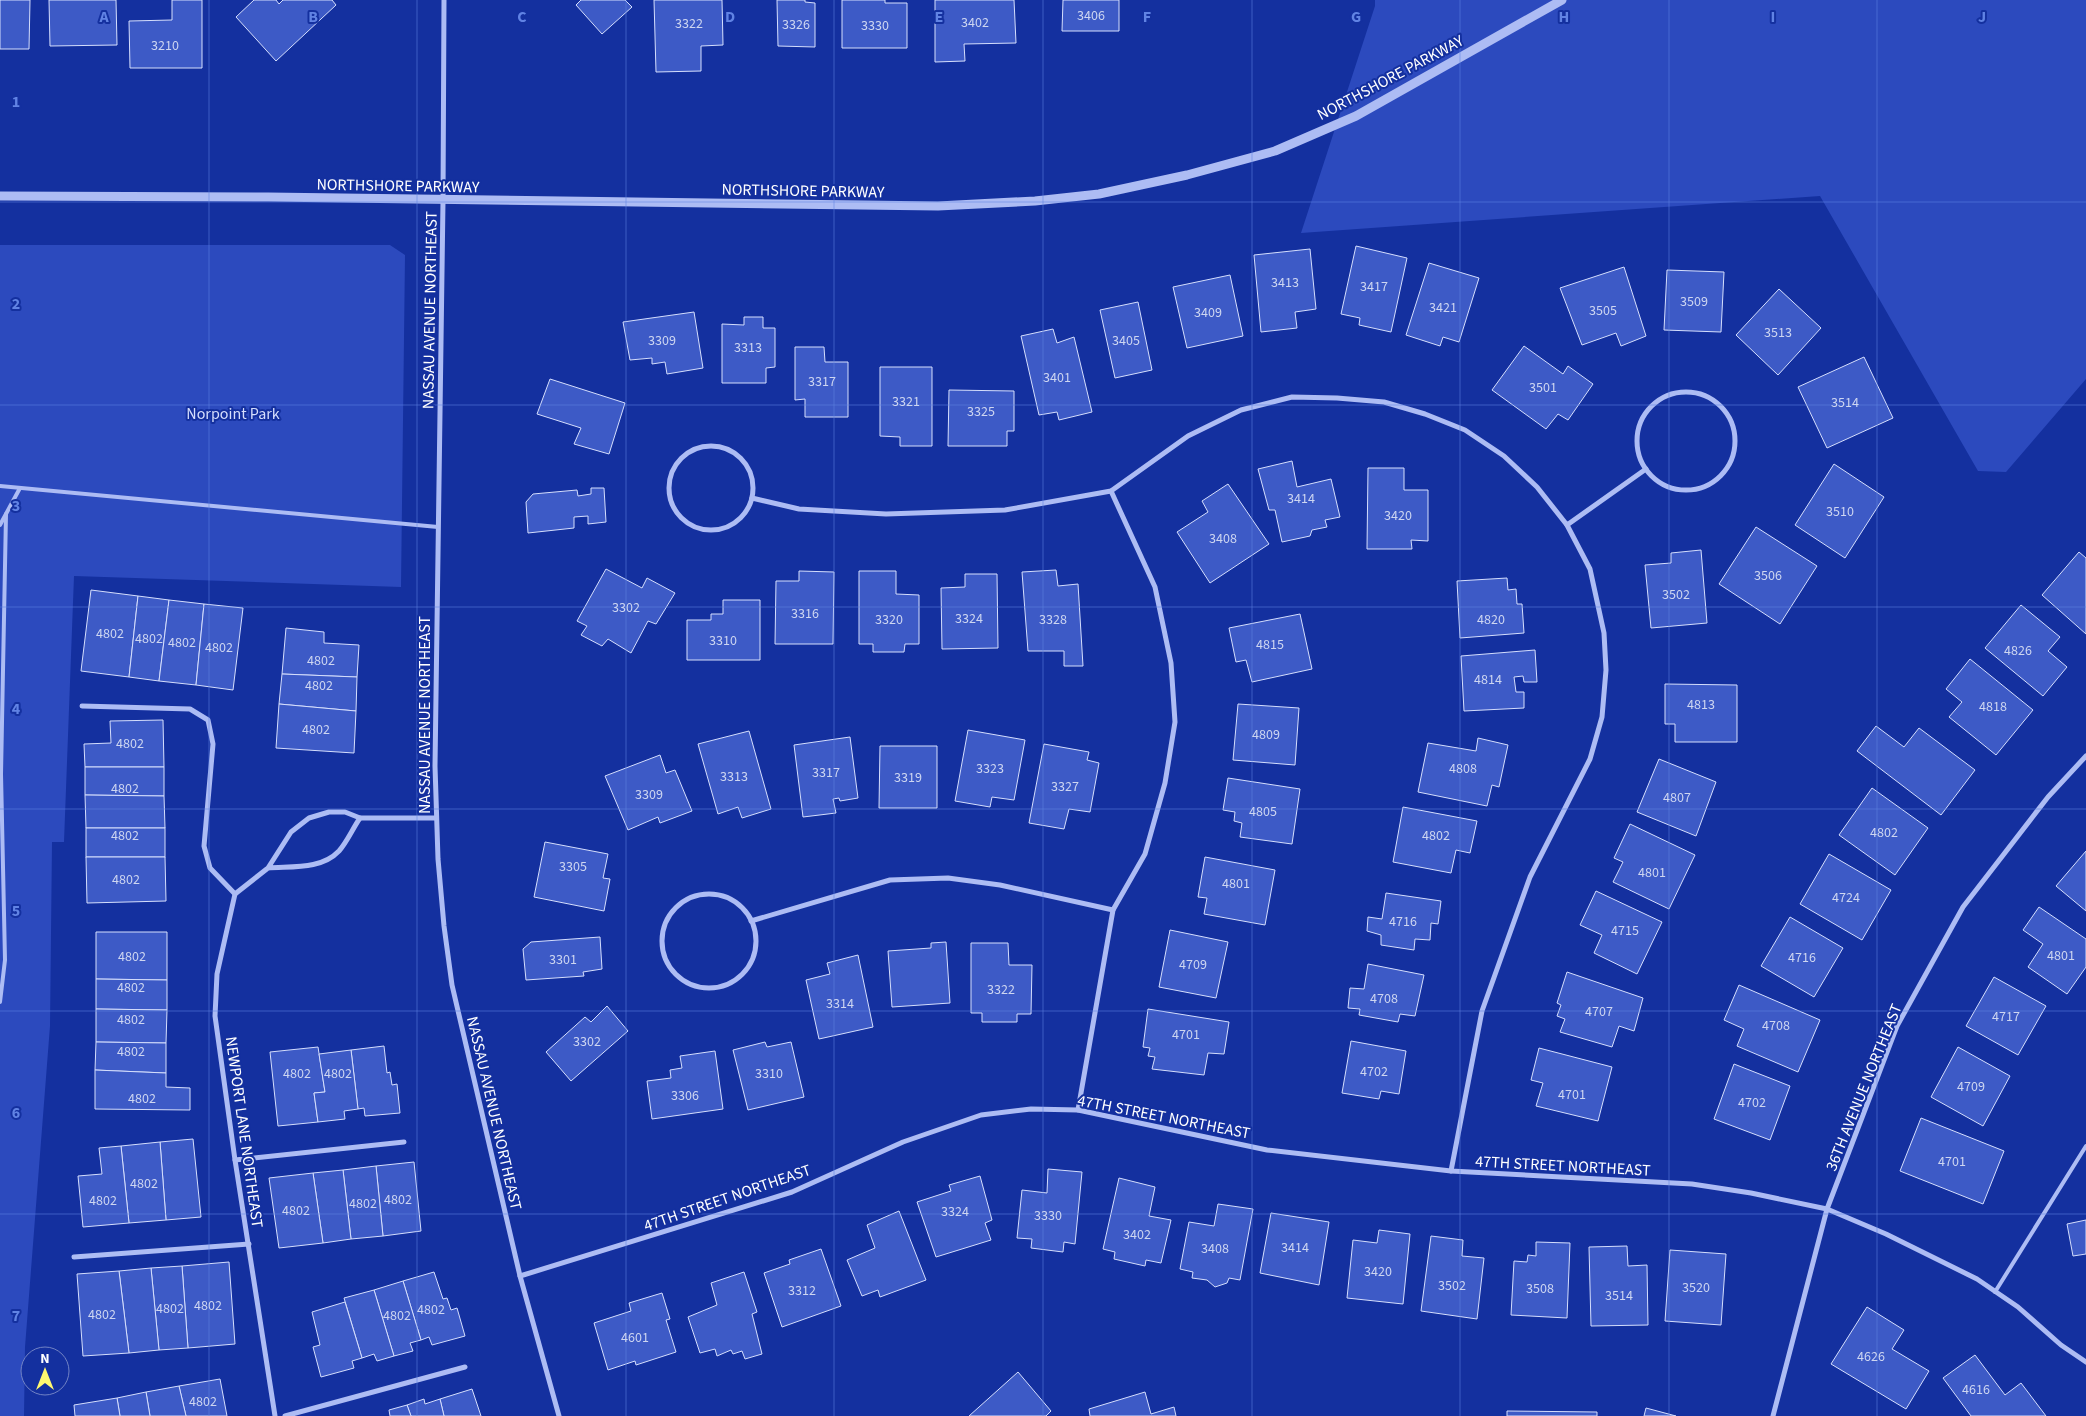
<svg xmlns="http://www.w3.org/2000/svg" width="2086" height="1416" viewBox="0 0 2086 1416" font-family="'Source Sans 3',sans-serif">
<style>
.green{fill:#2c4abe}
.building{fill:#3d5ac6;stroke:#d5defd}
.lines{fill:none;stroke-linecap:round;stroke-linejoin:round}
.service{stroke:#adbcf4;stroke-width:4}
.minor{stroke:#adbcf4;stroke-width:5}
.tertiary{stroke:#adbcf4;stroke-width:9}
.grid{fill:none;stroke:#6183e4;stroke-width:1;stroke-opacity:0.55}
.labels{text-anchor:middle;stroke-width:4;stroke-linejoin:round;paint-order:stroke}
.number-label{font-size:14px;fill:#ced6f1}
.street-label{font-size:16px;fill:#fff;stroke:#14309f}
.park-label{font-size:16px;fill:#d5defd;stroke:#14309f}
.grid-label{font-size:16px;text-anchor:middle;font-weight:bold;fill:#6183e4;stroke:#14309f;stroke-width:4;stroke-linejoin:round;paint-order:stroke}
</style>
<rect width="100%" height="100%" fill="#14309f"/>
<!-- green -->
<g class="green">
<polygon points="1375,0 2086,0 2086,379 2006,472 1978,471 1820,196 1301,233 1375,6"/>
<polygon points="0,245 390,245 405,255 401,587 74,576 64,842 52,842 50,1026 25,1347 24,1416 0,1416"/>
</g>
<!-- building -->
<g class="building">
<polygon points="0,0 30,0 29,49 0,49"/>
<polygon points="49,0 116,0 117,45 50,46"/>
<polygon points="172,0 202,0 202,68 130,68 129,21 172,20"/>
<polygon points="254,0 276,0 279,4 283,0 332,0 336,5 276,61 236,17"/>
<polygon points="581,0 625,0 632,7 602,34 576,5"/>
<polygon points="654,0 722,0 723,45 701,46 701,71 656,72"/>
<polygon points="777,0 805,0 805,2 815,3 815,47 778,46"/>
<polygon points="842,0 885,0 885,3 907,3 907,48 842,48"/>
<polygon points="935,0 1014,0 1016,43 964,44 965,61 935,62"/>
<polygon points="1063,0 1119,0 1119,31 1062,31"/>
<polygon points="1356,246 1407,258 1391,332 1359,325 1360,318 1341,314"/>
<polygon points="1310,249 1316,309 1295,312 1297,328 1261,332 1254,255"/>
<polygon points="1429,263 1479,278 1459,342 1443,337 1440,346 1406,335"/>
<polygon points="1624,267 1646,336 1621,346 1616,333 1582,345 1560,288"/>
<polygon points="1667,270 1724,272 1721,332 1664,330"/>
<polygon points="1230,275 1243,336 1187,348 1173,287"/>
<polygon points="1779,289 1821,328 1778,375 1736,335"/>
<polygon points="1138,302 1152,370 1115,378 1100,310"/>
<polygon points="694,312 703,368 667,374 665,362 652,364 652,358 630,360 623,322"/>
<polygon points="744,317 763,317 763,328 775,328 775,367 766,368 766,383 722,383 722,324 744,325"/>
<polygon points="1053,329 1057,343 1074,337 1092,412 1059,420 1057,412 1039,415 1021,336"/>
<polygon points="1524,346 1563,374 1568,366 1593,384 1568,420 1558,414 1546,429 1492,390"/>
<polygon points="795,347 824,347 825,362 848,362 848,417 805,417 805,399 795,400"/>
<polygon points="1864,357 1893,418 1827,448 1798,387"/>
<polygon points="880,367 932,367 932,446 900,446 900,437 880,436"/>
<polygon points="550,379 625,403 609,454 574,444 581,428 537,414"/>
<polygon points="949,390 1014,391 1014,431 1007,431 1007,446 948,446"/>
<polygon points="1292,461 1297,487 1331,479 1340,517 1325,520 1327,527 1312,530 1310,536 1282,542 1275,510 1269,510 1258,469"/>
<polygon points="1834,464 1884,497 1845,558 1795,525"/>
<polygon points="1368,468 1404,468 1404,490 1428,490 1428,541 1411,540 1412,549 1367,549"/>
<polygon points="1228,484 1269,544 1210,583 1177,532 1208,512 1202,501"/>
<polygon points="591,488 604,488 606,522 588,524 588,516 574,517 574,528 528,533 526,502 533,494 577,490 578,496 591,494"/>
<polygon points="1756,527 1817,566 1780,624 1719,584"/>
<polygon points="1701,550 1707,623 1651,628 1645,565 1671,563 1671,553"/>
<polygon points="2079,552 2086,558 2086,634 2042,595"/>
<polygon points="606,569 642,588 647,578 675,593 656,624 648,621 631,653 608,639 602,646 581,635 587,626 577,621"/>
<polygon points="1056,570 1058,586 1078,584 1083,666 1064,666 1064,651 1028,651 1022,572"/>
<polygon points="799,571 834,572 833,644 775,644 776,581 799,581"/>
<polygon points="859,571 896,571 896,594 919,595 919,644 905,644 904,652 873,652 873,644 859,644"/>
<polygon points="965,574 997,574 998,648 942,649 941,588 965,587"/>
<polygon points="1507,578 1508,590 1516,589 1517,604 1522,604 1524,633 1460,638 1457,581"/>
<polygon points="91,590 138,596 129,677 81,671"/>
<polygon points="138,596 169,600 159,681 129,677"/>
<polygon points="169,600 204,604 196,685 159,681"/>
<polygon points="723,600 760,600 760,660 687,660 687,620 711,620 711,614 723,614"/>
<polygon points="204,604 243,608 233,690 196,685"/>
<polygon points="2021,605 2060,637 2048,651 2067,667 2043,696 1985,648"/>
<polygon points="1300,614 1312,669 1252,682 1246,660 1236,662 1229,628"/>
<polygon points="286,628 324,632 324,643 359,645 357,677 282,674"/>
<polygon points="1535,650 1537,682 1524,682 1523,676 1514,677 1516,692 1524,692 1524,708 1464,711 1461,656"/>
<polygon points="1970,659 2033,710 1996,755 1949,717 1962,702 1946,689"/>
<polygon points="282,674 357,677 356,711 279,704"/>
<polygon points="1665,684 1737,685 1737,742 1675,742 1675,724 1665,724"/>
<polygon points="279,704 356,711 354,753 276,748"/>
<polygon points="1238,704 1299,708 1295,765 1233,760"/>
<polygon points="163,720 164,767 85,767 84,744 111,743 110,721"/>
<polygon points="1876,726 1904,747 1919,728 1975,770 1941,815 1857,751"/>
<polygon points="968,730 1025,740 1014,800 992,797 990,807 955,801"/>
<polygon points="749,731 771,809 742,818 738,807 718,814 698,744"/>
<polygon points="850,737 858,798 840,801 839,798 833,799 836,813 803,817 794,745"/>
<polygon points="1478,738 1508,745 1499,787 1492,785 1487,806 1418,792 1428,743 1476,751"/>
<polygon points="1044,744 1089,752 1087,760 1099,763 1090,812 1069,809 1064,829 1029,823"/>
<polygon points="880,746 937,746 937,808 879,808"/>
<polygon points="660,755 666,773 675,770 692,811 660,823 658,817 628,830 605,776"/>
<polygon points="1659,759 1716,782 1696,836 1637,812"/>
<polygon points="85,767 164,767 164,796 85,795"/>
<polygon points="1228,778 1300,789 1292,844 1240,837 1242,823 1234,821 1235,812 1223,810"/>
<polygon points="1872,788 1928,828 1895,875 1839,835"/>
<polygon points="85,795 164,796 165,828 86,828"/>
<polygon points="1403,807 1477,821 1470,853 1456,850 1451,873 1393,862"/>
<polygon points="1630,824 1695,855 1669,909 1613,882 1623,862 1614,858"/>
<rect x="86" y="828" width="79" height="29"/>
<polygon points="545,842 608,854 603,878 610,879 604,911 534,897"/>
<polygon points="2086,851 2086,911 2056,886"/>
<polygon points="1829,854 1891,890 1862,940 1800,904"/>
<polygon points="86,857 165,857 166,901 87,903"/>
<polygon points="1205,857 1275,870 1265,925 1204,914 1207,898 1198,897"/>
<polygon points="1596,891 1662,922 1637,974 1594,953 1602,935 1580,925"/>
<polygon points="1386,893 1441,901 1438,924 1431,923 1430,940 1415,939 1414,950 1381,945 1381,935 1367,931 1368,917 1382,919"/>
<polygon points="2039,907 2086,939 2086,967 2067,994 2028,967 2043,944 2023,930"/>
<polygon points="1790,917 1843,948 1814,997 1761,966"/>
<polygon points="1170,930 1228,942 1216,998 1159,987"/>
<polygon points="96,932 167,932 167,980 96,979"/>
<polygon points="600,937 602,969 583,972 584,976 526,980 523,949 531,942"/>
<polygon points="946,942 950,1003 892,1007 888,951 931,948 931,943"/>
<polygon points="971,943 1008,943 1009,965 1032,965 1031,1014 1017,1014 1017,1022 982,1022 982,1013 971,1013"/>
<polygon points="858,955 873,1027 819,1039 806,980 830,974 827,963"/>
<polygon points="1368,964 1424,975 1415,1016 1400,1014 1398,1022 1359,1015 1360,1009 1348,1008 1350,988 1364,989"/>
<polygon points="1567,972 1643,998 1634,1031 1619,1026 1612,1047 1560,1032 1565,1019 1557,1016 1561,1005 1557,1003"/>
<polygon points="1994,977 2046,1006 2018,1055 1966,1026"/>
<polygon points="96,979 167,980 167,1010 96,1009"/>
<polygon points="1739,985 1820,1020 1798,1072 1737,1046 1744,1029 1724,1020"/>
<polygon points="607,1006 628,1031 571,1081 546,1052 585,1017 591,1022"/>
<polygon points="96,1009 167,1010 166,1043 96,1042"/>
<polygon points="1148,1009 1229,1022 1224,1054 1208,1053 1204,1075 1152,1069 1155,1057 1148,1056 1150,1048 1143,1047"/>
<polygon points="1351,1041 1406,1051 1399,1094 1381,1091 1379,1099 1342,1093"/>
<polygon points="96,1042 166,1043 166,1073 95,1070"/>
<polygon points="765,1042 767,1047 791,1042 804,1097 748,1110 733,1050"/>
<polygon points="384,1046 387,1073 390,1072 392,1085 397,1084 400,1113 365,1116 364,1108 358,1109 351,1050"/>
<polygon points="318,1047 325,1092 314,1093 318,1122 278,1126 270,1052"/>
<polygon points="1958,1047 2010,1076 1983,1126 1931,1097"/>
<polygon points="1539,1048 1612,1067 1598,1121 1536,1106 1543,1083 1531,1080"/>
<polygon points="351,1050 358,1109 344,1111 345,1119 318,1122 314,1093 325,1092 319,1054"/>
<polygon points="715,1051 723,1109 652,1119 647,1081 671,1078 670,1070 682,1068 680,1056"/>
<polygon points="1734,1064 1790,1086 1770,1140 1714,1119"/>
<polygon points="95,1070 166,1073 166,1087 190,1088 190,1110 95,1109"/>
<polygon points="1921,1118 2004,1151 1983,1204 1900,1171"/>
<polygon points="193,1139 201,1217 166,1220 160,1142"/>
<polygon points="160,1142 166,1220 129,1223 121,1146"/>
<polygon points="121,1146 129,1223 83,1227 78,1176 102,1174 99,1148"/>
<polygon points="414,1162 421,1231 383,1236 376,1166"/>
<polygon points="376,1166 383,1236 351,1239 343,1170"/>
<polygon points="1048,1169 1082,1172 1075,1244 1064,1242 1063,1252 1031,1248 1032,1239 1017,1238 1022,1190 1047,1193"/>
<polygon points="343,1170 351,1239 323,1243 313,1173"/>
<polygon points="313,1173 323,1243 279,1248 269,1178"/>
<polygon points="980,1176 992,1220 985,1223 991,1240 936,1257 917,1202 951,1191 949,1185"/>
<polygon points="1119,1178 1155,1187 1149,1216 1171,1220 1161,1263 1146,1260 1145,1266 1114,1259 1115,1252 1103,1249"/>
<polygon points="1218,1204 1253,1209 1240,1280 1229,1278 1227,1283 1215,1287 1207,1280 1192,1278 1193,1272 1180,1269 1189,1222 1214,1226"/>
<polygon points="899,1211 926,1280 880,1297 878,1290 862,1296 847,1260 875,1248 867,1225"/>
<polygon points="1271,1213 1329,1222 1319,1285 1260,1273"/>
<polygon points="2086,1220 2086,1254 2073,1256 2067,1224"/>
<polygon points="1379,1230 1410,1234 1403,1304 1347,1298 1353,1240 1377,1243"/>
<polygon points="1431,1236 1463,1240 1462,1256 1484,1258 1477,1319 1421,1311"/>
<polygon points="1536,1242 1570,1243 1567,1318 1511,1315 1514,1261 1527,1262 1528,1255 1536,1256"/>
<polygon points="1627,1246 1628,1266 1647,1265 1648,1325 1591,1326 1589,1247"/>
<polygon points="821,1249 841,1306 782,1327 764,1273 790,1264 789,1260"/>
<polygon points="1670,1250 1726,1254 1721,1325 1665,1321"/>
<polygon points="229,1262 235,1344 188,1348 182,1266"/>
<polygon points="182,1266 188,1348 159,1350 151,1268"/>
<polygon points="151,1268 159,1350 129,1353 119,1271"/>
<polygon points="119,1271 129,1353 83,1356 77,1274"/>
<polygon points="434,1272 443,1299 447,1298 451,1310 457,1308 465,1336 432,1345 429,1337 421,1340 403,1281"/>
<polygon points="744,1272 757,1312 752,1314 762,1354 745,1359 742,1351 733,1354 731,1350 717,1356 715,1349 700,1353 688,1317 717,1305 711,1283"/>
<polygon points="403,1281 421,1340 410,1343 413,1351 394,1356 374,1290"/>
<polygon points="374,1290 394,1356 377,1361 374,1354 362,1358 344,1298"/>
<polygon points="662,1293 670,1319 666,1320 676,1352 636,1365 635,1361 608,1370 594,1323 631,1311 629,1303"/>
<polygon points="345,1302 362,1358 352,1361 354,1368 321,1377 313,1347 320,1345 312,1312"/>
<polygon points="1867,1307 1904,1330 1892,1349 1929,1371 1906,1409 1831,1364"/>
<polygon points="1975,1355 2005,1395 2021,1383 2046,1416 1971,1416 1943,1378"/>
<polygon points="1018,1372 1051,1411 1046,1416 969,1416"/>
<polygon points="220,1379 227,1416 186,1416 179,1386"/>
<polygon points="179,1386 186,1416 150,1416 146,1392"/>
<polygon points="472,1389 481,1416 444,1416 440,1399"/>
<polygon points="146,1392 150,1416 120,1416 117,1398"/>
<polygon points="1145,1392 1151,1414 1174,1407 1176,1416 1090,1416 1089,1409"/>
<polygon points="117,1398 120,1416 75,1416 74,1405"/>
<polygon points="424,1399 425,1404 440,1399 444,1416 411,1416 407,1405"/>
<polygon points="407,1405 411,1416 390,1416 389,1410"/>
<polygon points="1646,1408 1676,1416 1644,1416"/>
<polygon points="1507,1411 1597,1412 1597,1416 1507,1416"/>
</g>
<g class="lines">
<!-- service -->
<g class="service">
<polyline points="0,486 438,527"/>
<polyline points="0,525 20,488"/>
<polyline points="0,1002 5,960 1,774 6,514"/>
<polyline points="1995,1292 2086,1146"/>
</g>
<!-- minor -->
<g class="minor">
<polyline points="444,0 443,201 435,766 438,859 444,926 452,985 520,1276 559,1416"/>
<circle cx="1686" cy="441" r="49"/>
<circle cx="711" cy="488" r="42"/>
<polyline points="752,498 799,509 886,514 1005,510 1111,491 1188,436 1241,410 1292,397 1337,398 1384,402 1425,414 1465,430 1504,456 1537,487 1567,525 1646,469"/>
<polyline points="82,706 190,709 208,720 213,744 204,846 210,868 235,894"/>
<polyline points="360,818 436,818"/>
<path d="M268 868C291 866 321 870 339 851 347 842 353 828 360 818L345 812H329L309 818 291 832 268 868 235 894 217 974 215 1016 235 1160 275 1416"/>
<circle cx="709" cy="941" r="47"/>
<polyline points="751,921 890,880 948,878 1000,885 1113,910"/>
<polyline points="1078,1110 1113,910 1145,854 1165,783 1175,722 1171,663 1155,587 1111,491"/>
<polyline points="235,1160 404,1142"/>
<polyline points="1451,1171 1482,1011 1530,877 1590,759 1602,717 1606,670 1604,633 1590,569 1567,525"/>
<polyline points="74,1257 249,1244"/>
<polyline points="520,1276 792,1192 903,1142 981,1115 1031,1109 1078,1110 1267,1150 1451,1171 1692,1184 1751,1193 1827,1209 1886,1234 1977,1279 2018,1307 2061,1345 2086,1362"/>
<polyline points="285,1416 465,1367"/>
<polyline points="1773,1416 1827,1209 1897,1026 1963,907 2048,797 2086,756"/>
</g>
<!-- tertiary -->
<polyline class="tertiary" points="0,196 268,197 938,206 1035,201 1099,194 1187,175 1275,151 1356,116 1562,0"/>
</g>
<!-- grid -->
<path class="grid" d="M209 0V1416M417 0V1416M626 0V1416M834 0V1416M1043 0V1416M1252 0V1416M1460 0V1416M1669 0V1416M1877 0V1416M0 202H2086M0 405H2086M0 607H2086M0 809H2086M0 1011H2086M0 1214H2086"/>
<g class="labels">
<!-- number labels -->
<g class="number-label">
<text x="1091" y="20">3406</text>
<text x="975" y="27">3402</text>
<text x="689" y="28">3322</text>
<text x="796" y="29">3326</text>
<text x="875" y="30">3330</text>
<text x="165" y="50">3210</text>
<text x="1285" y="287">3413</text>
<text x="1374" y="291">3417</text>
<text x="1694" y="306">3509</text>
<text x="1443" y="312">3421</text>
<text x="1603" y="315">3505</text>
<text x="1208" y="317">3409</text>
<text x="1778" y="337">3513</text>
<text x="662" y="345">3309</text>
<text x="1126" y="345">3405</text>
<text x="748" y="352">3313</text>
<text x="1057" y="382">3401</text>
<text x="822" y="386">3317</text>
<text x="1543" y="392">3501</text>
<text x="906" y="406">3321</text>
<text x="1845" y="407">3514</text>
<text x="981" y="416">3325</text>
<text x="1301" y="503">3414</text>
<text x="1840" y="516">3510</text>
<text x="1398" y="520">3420</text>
<text x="1223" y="543">3408</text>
<text x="1768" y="580">3506</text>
<text x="1676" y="599">3502</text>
<text x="626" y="612">3302</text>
<text x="805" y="618">3316</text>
<text x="969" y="623">3324</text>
<text x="889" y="624">3320</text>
<text x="1053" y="624">3328</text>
<text x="1491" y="624">4820</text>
<text x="110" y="638">4802</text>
<text x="149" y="643">4802</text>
<text x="723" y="645">3310</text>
<text x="182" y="647">4802</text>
<text x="1270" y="649">4815</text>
<text x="219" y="652">4802</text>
<text x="2018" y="655">4826</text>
<text x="321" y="665">4802</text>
<text x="1488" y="684">4814</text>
<text x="319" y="690">4802</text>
<text x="1701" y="709">4813</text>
<text x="1993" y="711">4818</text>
<text x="316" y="734">4802</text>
<text x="1266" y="739">4809</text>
<text x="130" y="748">4802</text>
<text x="990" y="773">3323</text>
<text x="1463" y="773">4808</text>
<text x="826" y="777">3317</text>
<text x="734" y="781">3313</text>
<text x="908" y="782">3319</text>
<text x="1065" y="791">3327</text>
<text x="125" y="793">4802</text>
<text x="649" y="799">3309</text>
<text x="1677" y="802">4807</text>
<text x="1263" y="816">4805</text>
<text x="1884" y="837">4802</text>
<text x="125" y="840">4802</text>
<text x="1436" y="840">4802</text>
<text x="573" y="871">3305</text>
<text x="1652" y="877">4801</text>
<text x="126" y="884">4802</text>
<text x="1236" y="888">4801</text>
<text x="1846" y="902">4724</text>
<text x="1403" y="926">4716</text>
<text x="1625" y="935">4715</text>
<text x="2061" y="960">4801</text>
<text x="132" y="961">4802</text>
<text x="1802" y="962">4716</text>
<text x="563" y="964">3301</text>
<text x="1193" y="969">4709</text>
<text x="131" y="992">4802</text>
<text x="1001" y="994">3322</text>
<text x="1384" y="1003">4708</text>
<text x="840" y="1008">3314</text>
<text x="1599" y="1016">4707</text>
<text x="2006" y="1021">4717</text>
<text x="131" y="1024">4802</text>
<text x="1776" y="1030">4708</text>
<text x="1186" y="1039">4701</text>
<text x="587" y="1046">3302</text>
<text x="131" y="1056">4802</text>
<text x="1374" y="1076">4702</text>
<text x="297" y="1078">4802</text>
<text x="338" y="1078">4802</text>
<text x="769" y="1078">3310</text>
<text x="1971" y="1091">4709</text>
<text x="1572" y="1099">4701</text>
<text x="685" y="1100">3306</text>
<text x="142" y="1103">4802</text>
<text x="1752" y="1107">4702</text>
<text x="1952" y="1166">4701</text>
<text x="144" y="1188">4802</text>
<text x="398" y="1204">4802</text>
<text x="103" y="1205">4802</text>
<text x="363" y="1208">4802</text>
<text x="296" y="1215">4802</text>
<text x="955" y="1216">3324</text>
<text x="1048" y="1220">3330</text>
<text x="1137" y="1239">3402</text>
<text x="1295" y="1252">3414</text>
<text x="1215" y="1253">3408</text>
<text x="1378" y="1276">3420</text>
<text x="1452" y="1290">3502</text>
<text x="1696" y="1292">3520</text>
<text x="1540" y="1293">3508</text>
<text x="802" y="1295">3312</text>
<text x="1619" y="1300">3514</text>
<text x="208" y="1310">4802</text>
<text x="170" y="1313">4802</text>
<text x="431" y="1314">4802</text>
<text x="102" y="1319">4802</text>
<text x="397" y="1320">4802</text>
<text x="635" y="1342">4601</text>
<text x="1871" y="1361">4626</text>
<text x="1976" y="1394">4616</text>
<text x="203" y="1406">4802</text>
</g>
<!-- street labels -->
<g class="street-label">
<text transform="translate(1390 77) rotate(-28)" y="6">NORTHSHORE PARKWAY</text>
<text transform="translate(398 185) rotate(1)" y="6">NORTHSHORE PARKWAY</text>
<text transform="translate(803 190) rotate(1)" y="6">NORTHSHORE PARKWAY</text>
<text transform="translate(429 310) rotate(-89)" y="6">NASSAU AVENUE NORTHEAST</text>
<text transform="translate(424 715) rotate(-90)" y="6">NASSAU AVENUE NORTHEAST</text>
<text transform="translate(1863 1087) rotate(-68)" y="6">36TH AVENUE NORTHEAST</text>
<text transform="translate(495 1113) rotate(77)" y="6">NASSAU AVENUE NORTHEAST</text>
<text transform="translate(1164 1116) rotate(11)" y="6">47TH STREET NORTHEAST</text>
<text transform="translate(245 1132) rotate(82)" y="6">NEWPORT LANE NORTHEAST</text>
<text transform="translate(1563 1165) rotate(3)" y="6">47TH STREET NORTHEAST</text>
<text transform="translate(727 1197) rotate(-19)" y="6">47TH STREET NORTHEAST</text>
</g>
<!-- park labels -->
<g class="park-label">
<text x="233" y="419">Norpoint Park</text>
</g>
</g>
<g class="grid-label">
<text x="104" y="22">A</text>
<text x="313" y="22">B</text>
<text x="522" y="22">C</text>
<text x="730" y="22">D</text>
<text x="939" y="22">E</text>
<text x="1147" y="22">F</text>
<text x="1356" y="22">G</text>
<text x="1564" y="22">H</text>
<text x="1773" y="22">I</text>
<text x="1982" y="22">J</text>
<text x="16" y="107">1</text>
<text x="16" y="309">2</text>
<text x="16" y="511">3</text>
<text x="16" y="714">4</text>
<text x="16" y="916">5</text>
<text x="16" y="1118">6</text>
<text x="16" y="1321">7</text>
</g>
<!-- north arrow -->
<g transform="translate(45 1371)"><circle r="24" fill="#14309f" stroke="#7283c5"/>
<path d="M0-4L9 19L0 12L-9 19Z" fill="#fff870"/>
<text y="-8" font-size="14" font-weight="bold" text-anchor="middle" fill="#ffffff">N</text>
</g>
</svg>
